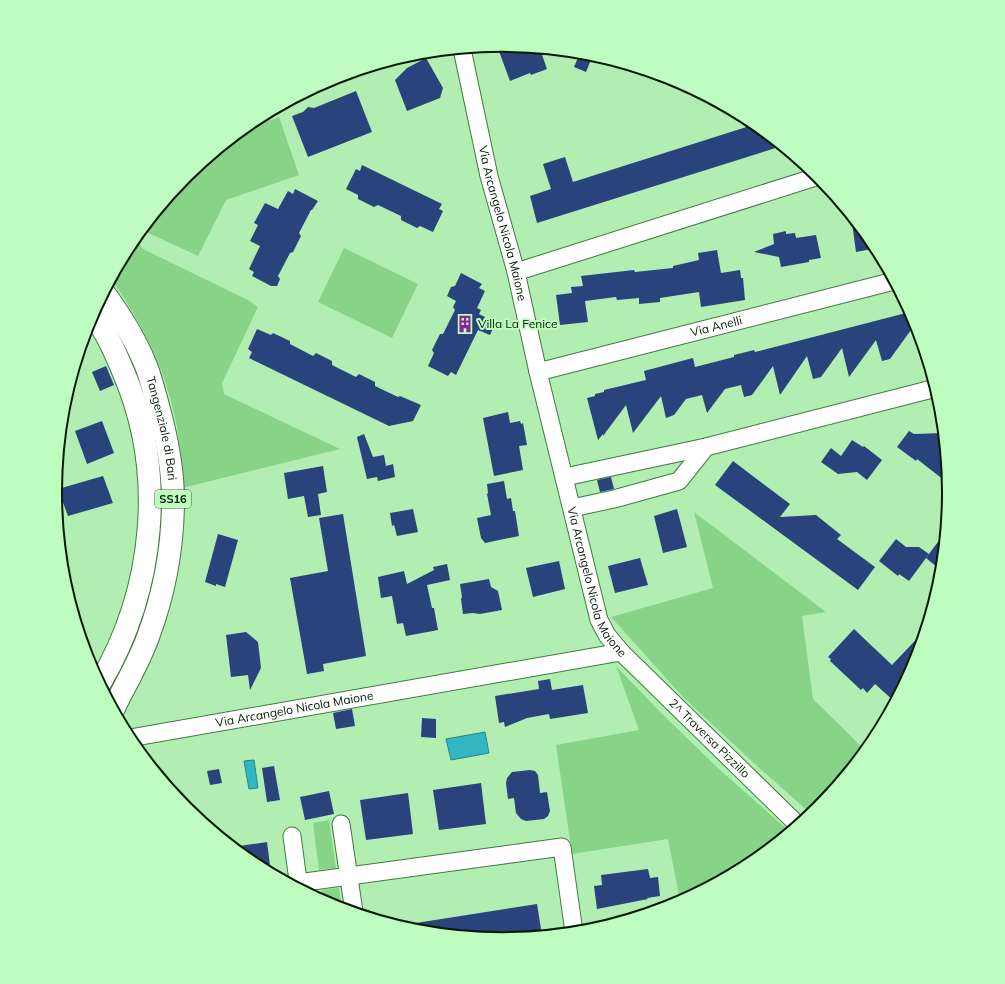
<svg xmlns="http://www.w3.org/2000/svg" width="1005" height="984" viewBox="0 0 1005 984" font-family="Mulish,sans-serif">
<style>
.green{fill:#87d488}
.water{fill:#33b6c2;stroke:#258789}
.building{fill:#29437c}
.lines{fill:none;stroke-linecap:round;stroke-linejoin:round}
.minor-casing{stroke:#427943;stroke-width:19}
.trunk-casing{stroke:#427943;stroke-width:24}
.minor{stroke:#fff;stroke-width:17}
.trunk{stroke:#fff;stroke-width:22}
.labels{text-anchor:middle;stroke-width:4;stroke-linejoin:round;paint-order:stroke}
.shield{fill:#bffcbf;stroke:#3c5e3d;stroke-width:1}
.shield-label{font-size:11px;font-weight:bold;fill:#041a05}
.street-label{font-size:12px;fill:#041a05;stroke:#bffcbf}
.poi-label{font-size:12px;fill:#041a05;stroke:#bffcbf;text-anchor:start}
.rim{fill:none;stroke:#041a05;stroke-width:2}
</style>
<rect width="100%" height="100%" fill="#b2eeb2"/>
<!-- green -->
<g class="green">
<polygon points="279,117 299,175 226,200 198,256 142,230 187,176 240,132"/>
<path d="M135 238 143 249 248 300 258 307 222 383 224 394 340 449 182 488C181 468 180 447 177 427 167 372 143 325 112 280L131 243Z"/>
<polygon points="344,248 418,284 392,338 318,302"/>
<polygon points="694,512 826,612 802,616 813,699 866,751 818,808 811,814 756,765 683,697 611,617 713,588"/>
<polygon points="616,666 662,714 719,769 790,832 751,864 680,901 668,839 572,854 556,745 639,730"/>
<polygon points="329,820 336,868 319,870 313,823"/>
<polygon points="339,888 342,908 323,900 322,890"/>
</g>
<!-- water -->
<g class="water">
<polygon points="485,732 489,753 451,760 446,739"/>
<polygon points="254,760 258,788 249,789 244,761"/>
</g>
<!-- building -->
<g class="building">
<polygon points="503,45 540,49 547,69 531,75 530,73 510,81 497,46"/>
<polygon points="580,53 593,55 586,72 574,67"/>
<polygon points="426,58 443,88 440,98 407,111 395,80 407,68"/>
<polygon points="356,91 372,132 308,157 292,116 303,112 308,107 314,108"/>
<polygon points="756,124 782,146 537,223 530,196 551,189 543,164 565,157 573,182"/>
<polygon points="362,165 442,204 439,209 443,211 433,232 420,226 417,228 401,220 401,216 378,205 374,207 358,199 358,195 346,189 356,169 360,171"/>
<polygon points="295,189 318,201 312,210 311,210 299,233 301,236 293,252 290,253 278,276 280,279 277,286 271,286 252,276 254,272 249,269 260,246 250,241 258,225 254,223 265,203 278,209 288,191 293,194"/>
<polygon points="851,215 874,244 877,248 856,252"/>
<polygon points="786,231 786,234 795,233 796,238 816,235 821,258 809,260 809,262 781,267 779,257 754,252 774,244 773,234"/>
<polygon points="717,250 721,273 740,270 741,278 743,278 745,300 701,307 699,292 660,298 660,302 639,304 639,298 617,300 616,297 585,301 588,322 560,325 556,295 572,293 571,287 583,286 581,276 634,270 635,272 673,268 673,266 699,260 698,253"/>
<polygon points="461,273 482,284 479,288 485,291 477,308 481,310 479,314 485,317 484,319 495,324 490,335 478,330 456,375 451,372 448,376 428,366 434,353 432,350 440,334 443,334 455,310 453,307 456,301 447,296 451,287 455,286"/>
<polygon points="906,313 907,316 912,315 916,323 890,359 882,361 876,340 849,377 842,348 821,377 813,379 807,356 780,395 773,366 752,395 744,397 741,385 725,389 707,413 702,395 686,399 674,415 666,418 661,396 633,433 626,405 603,436 603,434 598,440 587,398 595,396 595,394 604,392 604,390 646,380 644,371 693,358 695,367 734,357 734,355 754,350 755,352"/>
<polygon points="257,329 271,335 273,333 290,341 290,344 313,356 316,353 332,361 332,365 356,377 359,374 375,382 375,386 398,397 400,396 421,405 413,421 389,426 249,358 252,352 248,349"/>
<polygon points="106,366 114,385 100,391 92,372"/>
<polygon points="508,412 510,423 520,421 521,424 523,423 527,445 519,446 523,470 494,476 483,418"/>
<polygon points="102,421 114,453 87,464 75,431"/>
<polygon points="909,431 914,434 944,433 949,484 917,459 916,461 897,447"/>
<polygon points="364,434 373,457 384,455 386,466 393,464 395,477 378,481 377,477 367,479 357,437"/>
<polygon points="852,440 863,447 864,446 882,460 867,480 857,472 838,474 821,462 831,448 841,456"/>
<polygon points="733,461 790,504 780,517 816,515 841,535 837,539 875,567 858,590 715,485"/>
<polygon points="323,466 327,492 318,494 321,515 308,517 304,496 288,499 284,473"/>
<polygon points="103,476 113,503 68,516 58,489"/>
<polygon points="611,477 614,489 600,492 597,480"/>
<polygon points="504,481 507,499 511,498 513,511 515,511 519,536 485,543 481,538 477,518 491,515 487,494 488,493 487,484"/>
<polygon points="413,509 418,532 397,536 394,525 392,526 390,513"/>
<polygon points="677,509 687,547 663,553 654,516"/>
<polygon points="343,514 366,656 323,664 324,671 307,674 290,578 328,571 319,518"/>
<polygon points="946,531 943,558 937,567 926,558"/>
<polygon points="218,534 238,540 225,587 216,584 216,586 205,582"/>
<polygon points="896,539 906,547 919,547 929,554 909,581 899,574 898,576 879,561"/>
<polygon points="640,558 648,585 615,593 608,566"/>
<polygon points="559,561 565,589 533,597 526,568"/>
<polygon points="447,564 450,580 427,585 432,608 434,608 438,630 406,636 403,623 397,624 392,596 381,598 378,577 404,571 407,584 434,570 433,567"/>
<polygon points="489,579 491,587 498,591 502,610 480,614 473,613 463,614 461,599 462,597 460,584"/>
<polygon points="854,629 892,665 926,629 915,663 895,702 875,684 867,693 863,688 861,690 830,661 831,659 828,657"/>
<polygon points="246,632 258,642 261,668 250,690 248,675 231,677 226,635"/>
<polygon points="550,679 552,690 583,685 588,713 550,719 549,714 527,718 505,727 504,722 499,723 495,696 539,689 538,681"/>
<polygon points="352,709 355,726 336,729 333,713"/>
<polygon points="422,718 436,719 436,738 421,737"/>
<polygon points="274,766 280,800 267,802 262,768"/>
<polygon points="219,769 222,783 210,785 207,771"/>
<polygon points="530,770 535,771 538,775 540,793 547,792 550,811 548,816 544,819 526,821 521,819 516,813 514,798 508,799 506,783 507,778 512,772"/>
<polygon points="481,783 486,824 439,830 433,790"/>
<polygon points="329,791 334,814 305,820 300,797"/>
<polygon points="408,793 413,834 366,840 360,800"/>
<polygon points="267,842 271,873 254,864 233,847"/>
<polygon points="648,869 650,878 658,877 660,896 647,898 648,899 597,909 594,886 602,885 601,875"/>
<polygon points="537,904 542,935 502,939 415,930 403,927 403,925"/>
</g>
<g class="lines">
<!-- minor casing -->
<g class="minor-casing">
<g id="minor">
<path id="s1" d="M462 49 489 176 516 272 538 372 599 620 607 635 621 652 798 825"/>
<polyline points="516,272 819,176"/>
<path id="s2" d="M538 372 894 281"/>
<polyline points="565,477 706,447 936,388"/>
<polyline points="572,508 614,499 679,481 706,447"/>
<path id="s3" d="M130 738 621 652"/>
<polyline points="341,824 354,912"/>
<polyline points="292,836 299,888"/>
<polyline points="298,883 562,847 574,932"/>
</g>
</g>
<!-- trunk casing -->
<g class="trunk-casing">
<g id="trunk">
<path id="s4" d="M104 293C120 315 134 337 144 361 150 374 153 388 157 402 166 434 173 467 173 500 173 546 164 594 148 637 139 662 125 685 114 708"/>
<path d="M93 315C106 331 115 352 123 371 167 472 155 589 100 683"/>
</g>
</g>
<!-- minor -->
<use href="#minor" class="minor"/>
<!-- trunk -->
<use href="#trunk" class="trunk"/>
</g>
<!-- icons -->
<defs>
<g id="building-bare" transform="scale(1.38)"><path d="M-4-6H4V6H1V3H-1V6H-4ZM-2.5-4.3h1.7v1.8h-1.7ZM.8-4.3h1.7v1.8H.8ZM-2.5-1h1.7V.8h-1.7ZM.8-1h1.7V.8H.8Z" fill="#882790" stroke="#bffcbf" stroke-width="2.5" paint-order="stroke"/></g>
</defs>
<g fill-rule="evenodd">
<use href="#building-bare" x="465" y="324"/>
</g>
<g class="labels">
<!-- shield labels -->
<rect class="shield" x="155" y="490" width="36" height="18" rx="3"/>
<g class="shield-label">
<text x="173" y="503">SS16</text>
</g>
<!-- street labels -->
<g class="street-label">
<text dy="4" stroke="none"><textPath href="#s1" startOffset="179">Via Arcangelo Nicola Maione</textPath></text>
<text dy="4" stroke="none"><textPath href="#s2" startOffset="184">Via Anelli</textPath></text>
<text dy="4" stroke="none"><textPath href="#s4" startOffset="149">Tangenziale di Bari</textPath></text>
<text dy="4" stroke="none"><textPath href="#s1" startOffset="551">Via Arcangelo Nicola Maione</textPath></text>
<text dy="4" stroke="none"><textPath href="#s3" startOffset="167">Via Arcangelo Nicola Maione</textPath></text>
<text dy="4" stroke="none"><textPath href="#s1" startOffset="750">2^ Traversa Pizzillo</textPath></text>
</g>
<!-- poi labels -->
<g class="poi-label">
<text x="478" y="328">Villa La Fenice</text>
</g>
</g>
<!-- crop -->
<path d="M0 0H1005V984H0ZM62 492a440 440 0 1 1 880 0a440 440 0 1 1-880 0Z" fill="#bffcbf" fill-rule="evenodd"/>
<path class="rim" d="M62 492a440 440 0 1 1 880 0a440 440 0 1 1-880 0Z"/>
</svg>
